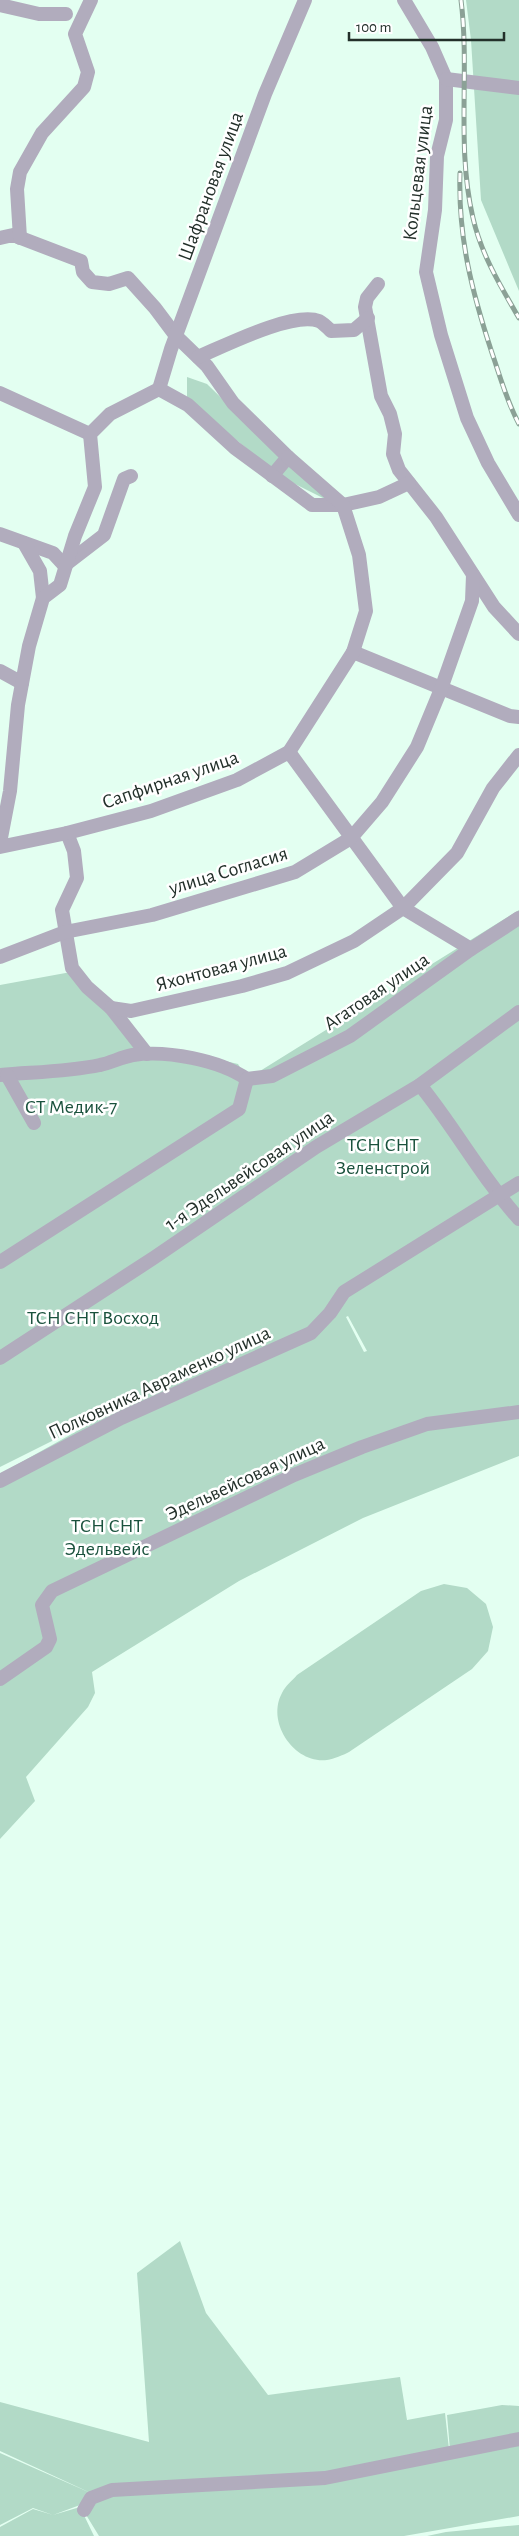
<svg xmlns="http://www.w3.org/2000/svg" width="519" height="2536" viewBox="0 0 519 2536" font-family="'Alegreya Sans',sans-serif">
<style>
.green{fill:#b2dac7;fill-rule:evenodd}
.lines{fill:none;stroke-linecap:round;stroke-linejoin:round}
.minor{stroke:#b1acbd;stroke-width:14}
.rail-casing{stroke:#8ba196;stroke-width:5}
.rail{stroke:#fff;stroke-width:3;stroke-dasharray:9;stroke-linecap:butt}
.labels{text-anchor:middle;stroke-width:5;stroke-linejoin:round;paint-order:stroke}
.street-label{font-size:20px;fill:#23302a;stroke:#fff}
.park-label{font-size:20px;fill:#1a523d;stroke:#fff}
</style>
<rect width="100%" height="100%" fill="#e3fff1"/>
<!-- green -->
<g class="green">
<polygon points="466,0 519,0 519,291 481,200 471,40"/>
<polygon points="187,377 207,384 281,456 272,469 187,400"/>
<polygon points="289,464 329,501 279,476"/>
<path d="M519 910V1456L363 1518 239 1581 92 1672 95 1693 88 1707 26 1777 35 1801 0 1839V1474L122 1406 0 1467V985L71 972 148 1047 191 1053 238 1064 247 1079ZM348 1316 367 1351 364 1352 346 1317Z"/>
<path d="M444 1584 467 1588 486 1604 493 1627 488 1651 472 1669 349 1752C343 1755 334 1759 327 1760 294 1764 266 1722 282 1693 285 1686 293 1680 297 1675L421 1591Z"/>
<polygon points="180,2241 206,2313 268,2395 400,2377 407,2420 445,2413 449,2449 324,2476 450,2450 447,2415 502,2405 519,2406 519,2516 404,2536 99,2536 80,2505 53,2515 80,2507 94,2536 0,2536 0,2527 33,2509 53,2515 33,2508 0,2525 0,2453 93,2494 0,2451 0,2402 149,2442 137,2273"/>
<polygon points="519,2525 519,2536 427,2536 446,2532"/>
</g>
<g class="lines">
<!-- minor -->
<g class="minor">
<polyline points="404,0 432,47 446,79 446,120 437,156 435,210 426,272 441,335 467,418 488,463 519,515"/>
<polyline points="0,5 39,14 66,14"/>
<polyline points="446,79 519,88"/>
<polyline points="0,238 13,235 81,261 83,272 92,282 109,284 128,278 155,308 176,336 207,366 233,403 288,457 272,476"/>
<polyline points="20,238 17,189 20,172 42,133 84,87 88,72 75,34 91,0"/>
<polyline points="378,284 367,298 365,307 381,396 390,414 395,434 393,454 399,470 436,517 494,607 519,634"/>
<path d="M198 357C224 346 293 311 319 321 323 323 328 328 331 331L354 330 368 318"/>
<polyline points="159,389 171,349 265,94 305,0"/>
<polyline points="0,393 90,434"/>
<polyline points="0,534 53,553 64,565"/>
<polyline points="24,543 40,571 43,598"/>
<polyline points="65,565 104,535 124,479 131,476"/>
<polyline points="353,652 510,716 519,717"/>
<polyline points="0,671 22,683"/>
<polyline points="289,752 403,908 471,949"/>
<polyline points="67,833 74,851 77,878 62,910 72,968 87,987 111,1008 147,1054"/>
<polyline points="0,843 10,791 18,705 29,646 43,598 60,585 75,536 95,487 90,434 110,414 159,389 188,405 235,448 312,505 343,505 379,497 409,483"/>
<polyline points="0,847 67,833 151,811 237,780 289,752 353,652 366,611 359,555 343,505 288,457"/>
<polyline points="0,957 65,932 152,915 295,872 351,838 382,802 417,747 441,689 472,601 473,575"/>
<polyline points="111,1008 131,1011 242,986 287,973 354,941 403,908 457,853 493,788 519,755"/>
<path d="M0 1075C33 1072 67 1072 100 1065 111 1063 121 1057 133 1055 167 1050 219 1060 247 1079"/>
<polyline points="7,1075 34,1123"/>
<polyline points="247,1079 272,1076 350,1036 471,949 519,918"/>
<path d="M420 1085C455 1128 482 1178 519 1219"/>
<polyline points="0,1262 239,1109 247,1079"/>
<polyline points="0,1358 155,1257 316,1147 420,1085 519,1012"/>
<polyline points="0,1481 121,1418 311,1333 330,1313 344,1292 519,1183"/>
<polyline points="0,1679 46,1647 50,1639 42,1605 52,1591 294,1475 362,1447 427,1424 519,1412"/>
<polyline points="84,2510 91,2498 112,2490 325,2478 519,2439"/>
</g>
<!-- rail casing -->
<g class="rail-casing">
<g id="rail">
<path d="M461 0C470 72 456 146 473 218 481 254 501 287 519 318"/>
<path d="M460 173C458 238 472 292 492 353 500 376 507 402 519 424"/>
</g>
</g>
<!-- rail -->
<use href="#rail" class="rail"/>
</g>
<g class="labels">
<!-- street labels -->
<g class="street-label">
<text transform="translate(417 173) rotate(-83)" y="7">Кольцевая улица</text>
<text transform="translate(210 186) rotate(-70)" y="7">Шафрановая улица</text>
<text transform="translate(170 779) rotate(-19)" y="7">Сапфирная улица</text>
<text transform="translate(228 870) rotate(-17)" y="7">улица Согласия</text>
<text transform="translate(221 967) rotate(-15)" y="7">Яхонтовая улица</text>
<text transform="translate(376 991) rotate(-34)" y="7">Агатовая улица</text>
<text transform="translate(249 1170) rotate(-34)" y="7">1-я Эдельвейсовая улица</text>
<text transform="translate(159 1382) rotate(-25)" y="7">Полковника Авраменко улица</text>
<text transform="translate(245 1478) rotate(-25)" y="7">Эдельвейсовая улица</text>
</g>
<!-- park labels -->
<g class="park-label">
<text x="71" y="1113">СТ Медик-7</text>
<text x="383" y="1151">ТСН СНТ<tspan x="383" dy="23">Зеленстрой</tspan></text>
<text x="93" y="1324">ТСН СНТ Восход</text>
<text x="107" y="1532">ТСН СНТ<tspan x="107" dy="23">Эдельвейс</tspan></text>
</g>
</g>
<!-- scale -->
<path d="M349 32v8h155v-8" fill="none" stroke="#23302a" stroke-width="2.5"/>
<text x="356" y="32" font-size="15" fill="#23302a" stroke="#ffffff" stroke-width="4" paint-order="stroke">100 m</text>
</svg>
